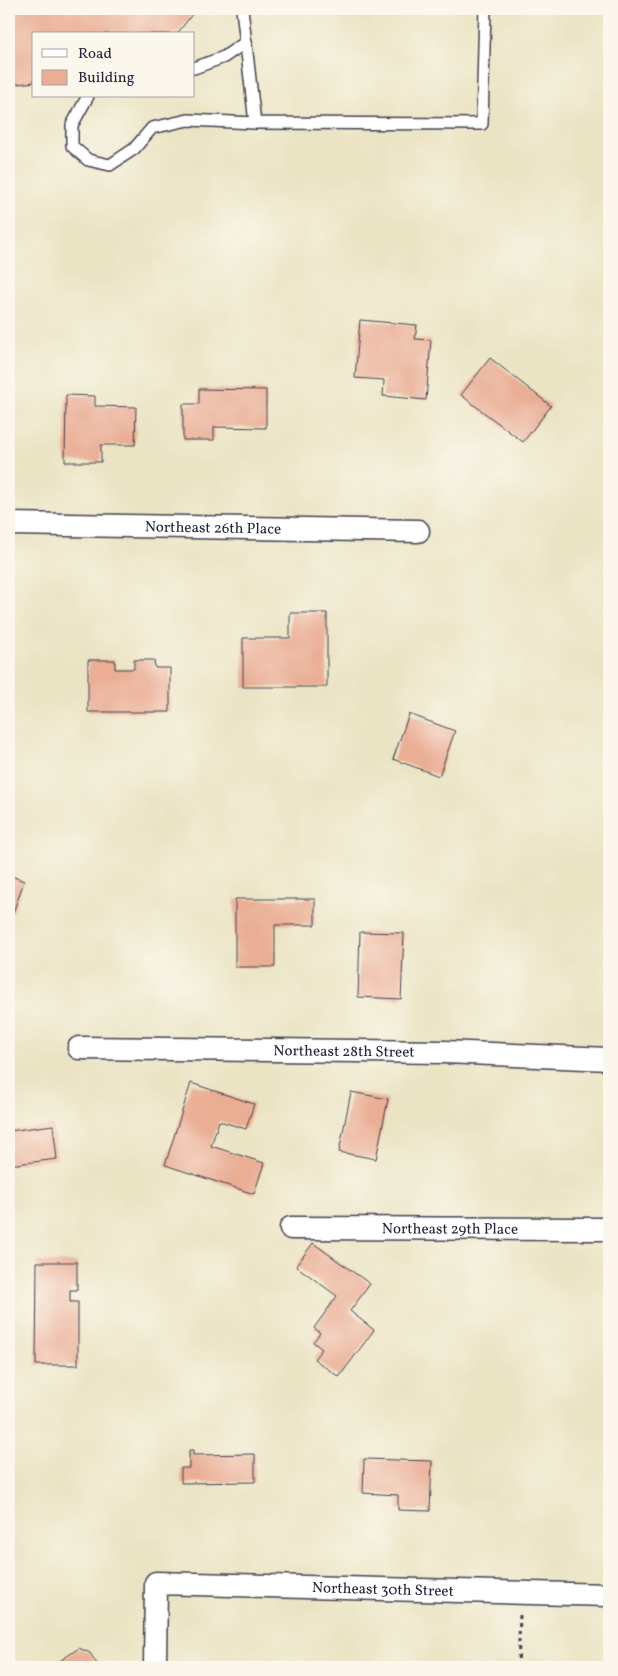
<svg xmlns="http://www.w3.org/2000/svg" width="618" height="1676" viewBox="0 0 618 1676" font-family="Vollkorn,serif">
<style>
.building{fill:#eaae95}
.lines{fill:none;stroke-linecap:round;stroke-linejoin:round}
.service-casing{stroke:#403f50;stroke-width:14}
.minor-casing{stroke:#403f50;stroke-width:25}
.path{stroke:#403f50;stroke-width:3;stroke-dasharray:4 4;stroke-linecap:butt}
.service{stroke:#fff;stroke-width:11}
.minor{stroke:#fff;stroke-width:22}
.labels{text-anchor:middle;stroke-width:4;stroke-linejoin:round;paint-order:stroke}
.street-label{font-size:15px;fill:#22223b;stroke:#fbf7ec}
</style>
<rect width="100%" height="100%" fill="#fbf7ec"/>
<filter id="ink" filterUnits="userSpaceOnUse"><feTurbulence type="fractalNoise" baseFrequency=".02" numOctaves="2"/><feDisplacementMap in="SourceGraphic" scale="10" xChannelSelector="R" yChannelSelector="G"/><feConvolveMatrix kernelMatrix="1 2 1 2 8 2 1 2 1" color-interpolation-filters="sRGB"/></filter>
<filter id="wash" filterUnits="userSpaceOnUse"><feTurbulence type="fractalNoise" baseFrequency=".0096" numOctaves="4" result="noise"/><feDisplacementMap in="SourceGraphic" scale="20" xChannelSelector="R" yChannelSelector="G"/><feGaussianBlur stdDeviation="1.12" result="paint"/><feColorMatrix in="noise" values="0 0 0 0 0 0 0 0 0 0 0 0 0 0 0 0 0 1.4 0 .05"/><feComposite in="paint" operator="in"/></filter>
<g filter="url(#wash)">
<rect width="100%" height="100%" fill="#ebe4c4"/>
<g id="blocks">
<!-- building -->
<g class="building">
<polygon points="9,9 196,9 177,34 34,34 34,82 9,85"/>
<polygon points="360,320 417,325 415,339 431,340 426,400 383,396 384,380 355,378"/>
<polygon points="490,358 551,406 523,442 461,395"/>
<polygon points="199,389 266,390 266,428 214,427 214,440 183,440 183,404 199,404"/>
<polygon points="66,395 95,396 95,406 136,407 135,445 101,445 101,462 65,462"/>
<polygon points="290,613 327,613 327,687 243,687 243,638 290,638"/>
<polygon points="88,660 115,660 115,669 134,669 134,660 154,660 155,668 170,668 170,712 88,712"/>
<polygon points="409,714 455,731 439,776 393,759"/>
<polygon points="9,875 24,881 13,913 9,912"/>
<polygon points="235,899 315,899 315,925 275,925 275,967 235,967"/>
<polygon points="360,932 404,933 401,999 358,997"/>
<polygon points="191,1083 254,1104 246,1129 219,1121 211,1146 264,1163 254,1194 165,1165"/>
<polygon points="351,1092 388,1099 376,1159 339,1152"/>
<polygon points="53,1125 57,1159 9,1165 9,1131"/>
<polygon points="313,1243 370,1284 350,1311 374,1330 339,1377 314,1359 322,1349 313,1342 320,1333 314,1328 337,1296 296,1266"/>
<polygon points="37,1262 77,1262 77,1290 70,1290 70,1302 78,1302 78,1365 36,1365"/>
<polygon points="189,1450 193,1450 193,1455 255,1454 255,1482 181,1483 181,1468 189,1468"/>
<polygon points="364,1459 432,1461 430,1511 398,1510 398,1495 363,1493"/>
<polygon points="79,1648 90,1653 99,1667 51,1667"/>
</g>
</g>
</g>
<g filter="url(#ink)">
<use href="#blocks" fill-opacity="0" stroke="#403f50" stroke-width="1"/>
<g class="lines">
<!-- service casing -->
<g class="service-casing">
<g id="service">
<polyline points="242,9 255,123 482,124 485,9"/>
<polyline points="194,68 224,57 246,42"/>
<polyline points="88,96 72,125 72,146 88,160 110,165 134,149 152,128 188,120 255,123"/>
</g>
</g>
<!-- minor casing -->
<g class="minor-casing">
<g id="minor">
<path id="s1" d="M9 524 418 531"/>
<path id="s2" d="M79 1048 444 1052 609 1059"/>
<path id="s3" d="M291 1228 609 1229"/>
<path id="s4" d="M155 1667 156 1583 609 1595"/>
</g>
</g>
<!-- path -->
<polyline class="path" points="518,1667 520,1615"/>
<!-- service -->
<use href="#service" class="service"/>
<!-- minor -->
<use href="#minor" class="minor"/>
</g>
</g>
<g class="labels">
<!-- street labels -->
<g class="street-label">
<text dy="5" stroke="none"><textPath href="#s1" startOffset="204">Northeast 26th Place</textPath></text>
<text dy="5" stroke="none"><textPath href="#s2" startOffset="265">Northeast 28th Street</textPath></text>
<text dy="5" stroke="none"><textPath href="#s3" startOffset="159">Northeast 29th Place</textPath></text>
<text dy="5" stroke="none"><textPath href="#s4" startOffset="311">Northeast 30th Street</textPath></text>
</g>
</g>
<!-- margin -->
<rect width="618" height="1676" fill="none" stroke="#fbf7ec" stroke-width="30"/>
<!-- legend -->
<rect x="32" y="32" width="162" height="65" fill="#fbf7ec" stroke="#a4a2a5"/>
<rect x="42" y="49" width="25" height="8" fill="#ffffff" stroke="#a4a2a5"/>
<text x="78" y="58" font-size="15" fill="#22223b">Road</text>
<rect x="42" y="70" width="25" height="15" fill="#eaae95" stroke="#a4a2a5"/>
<text x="78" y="82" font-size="15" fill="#22223b">Building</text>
</svg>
